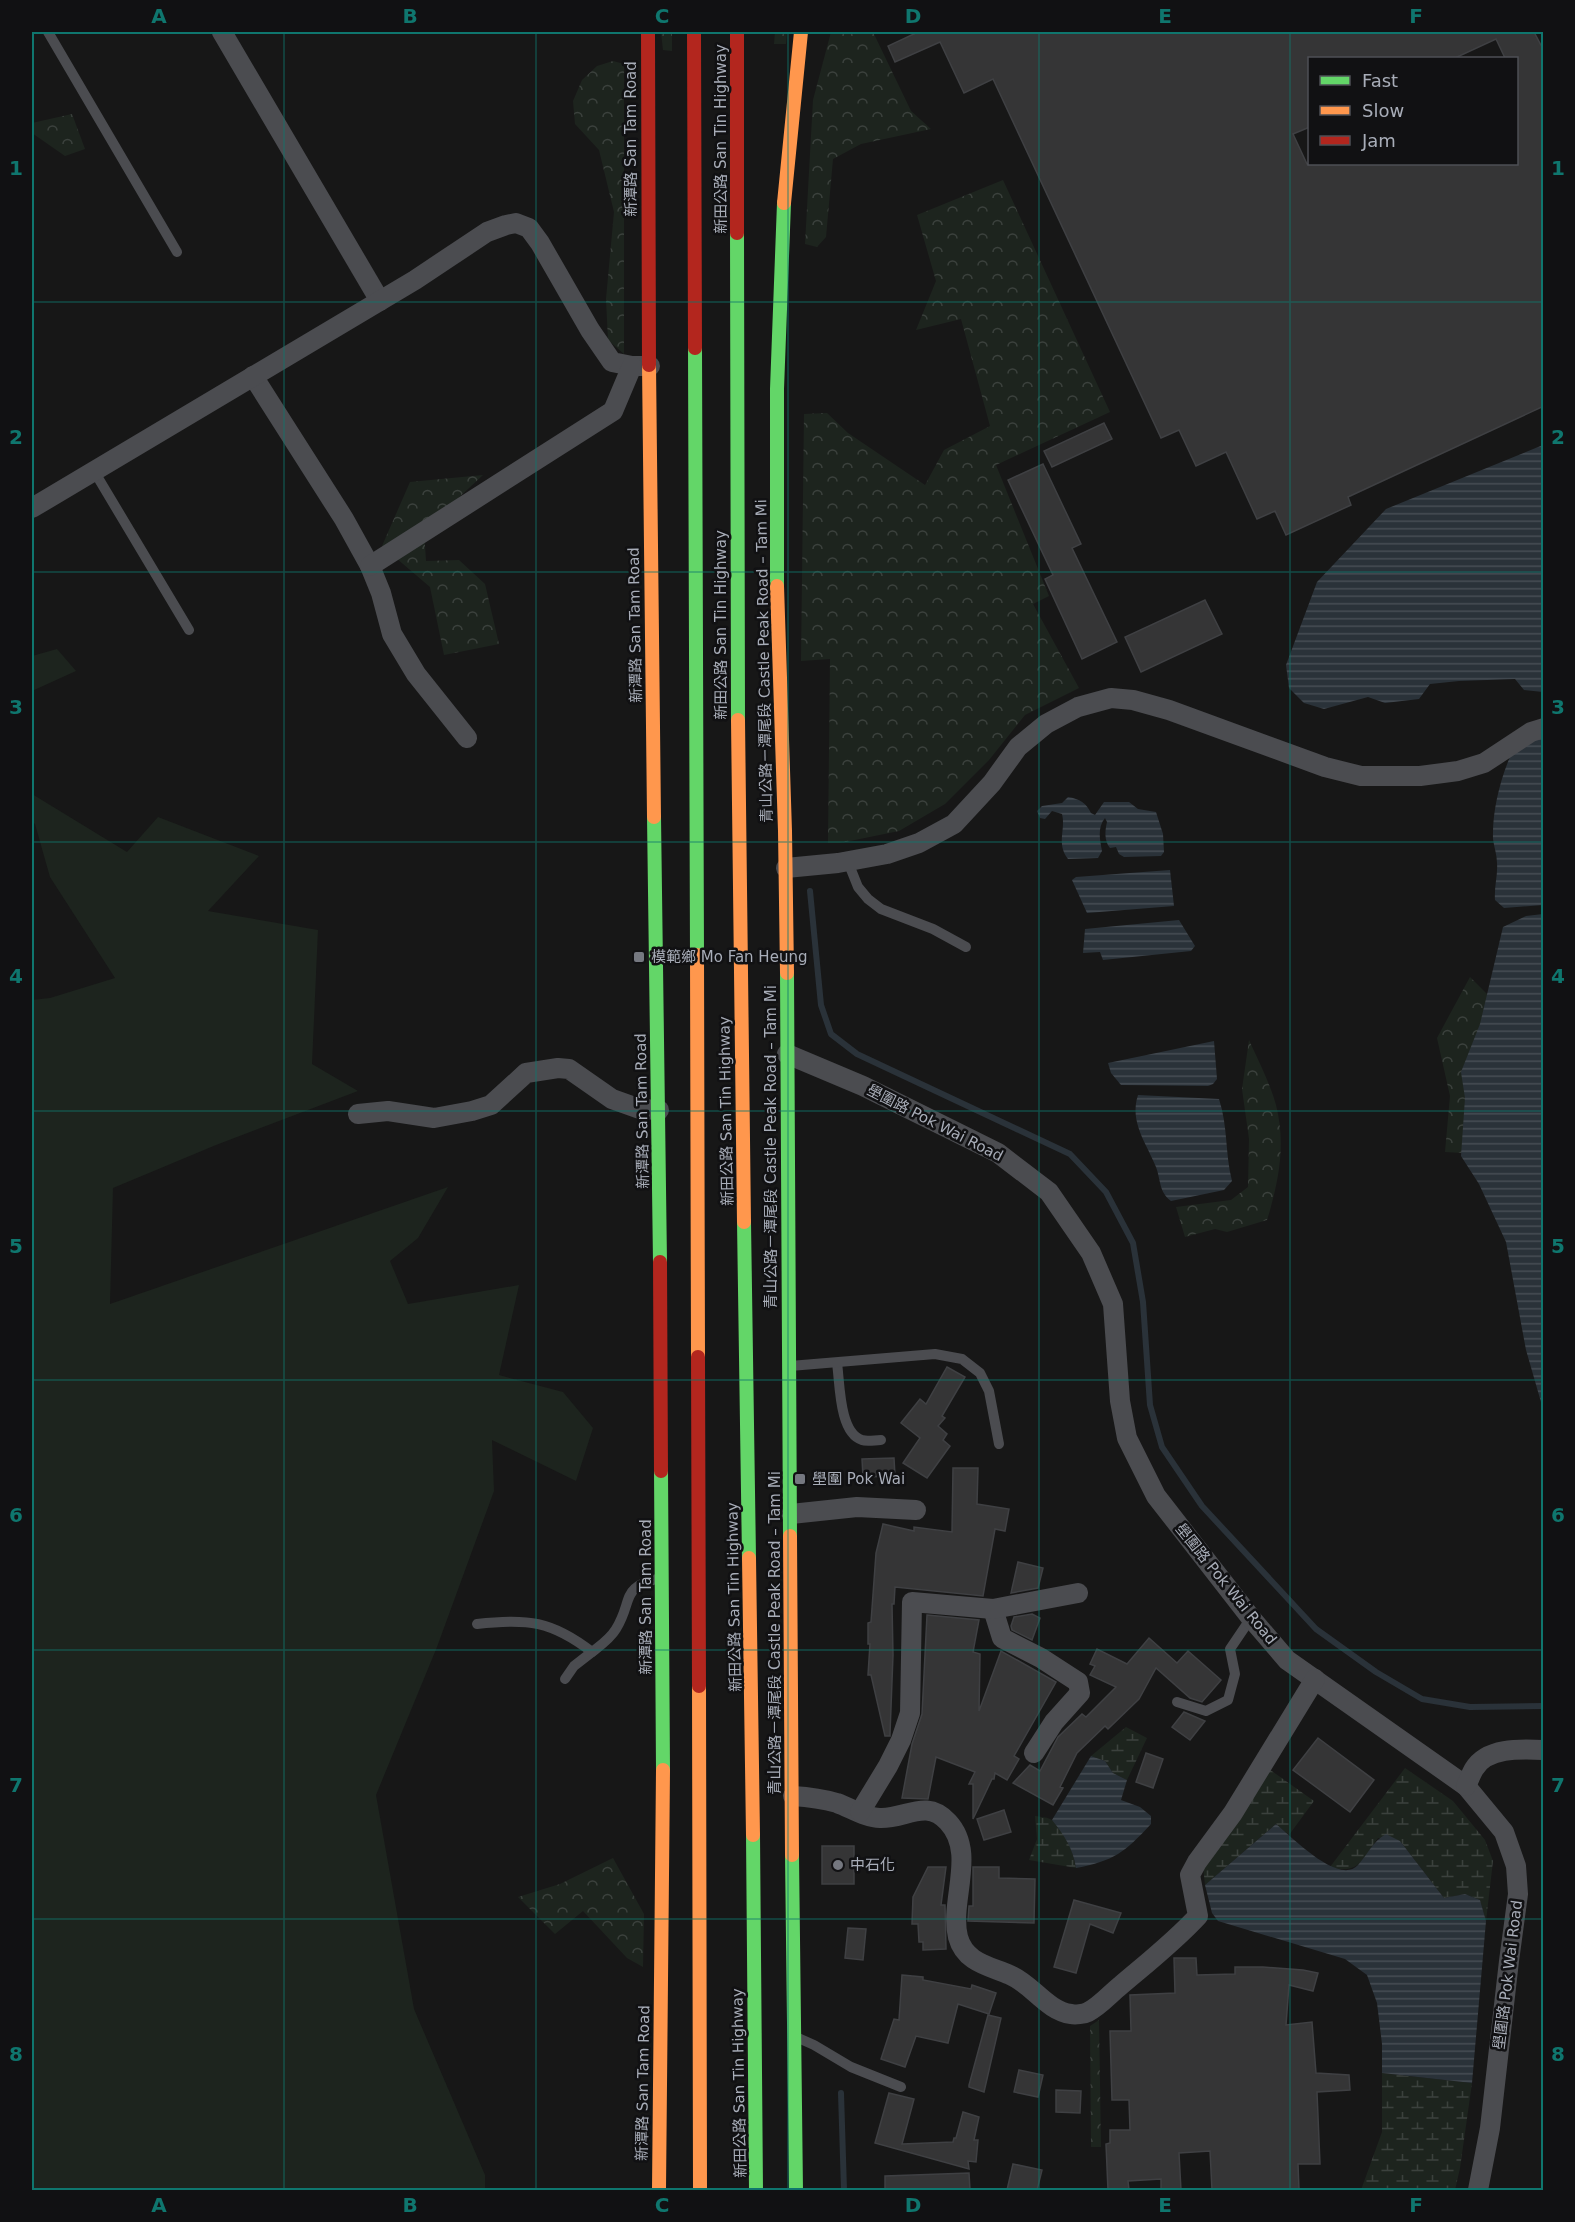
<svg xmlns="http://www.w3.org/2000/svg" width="1575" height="2222" viewBox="0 0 1575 2222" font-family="'DejaVu Sans','Noto Sans TC',sans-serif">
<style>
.green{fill:#1d241e}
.forest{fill:url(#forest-crowns)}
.wetland{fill:url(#wetland-marsh)}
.water{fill:url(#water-rules)}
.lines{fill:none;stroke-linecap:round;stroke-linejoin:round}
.stream{stroke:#2a3239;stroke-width:6}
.building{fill:#353536;stroke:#3f4043;stroke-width:1.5;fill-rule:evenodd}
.lane{stroke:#4b4c50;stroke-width:10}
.street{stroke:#4b4c50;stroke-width:20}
.fast{stroke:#63d668;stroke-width:14}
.slow{stroke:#ff974d;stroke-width:14}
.jam{stroke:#b3261e;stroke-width:14}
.grid{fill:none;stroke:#0f766e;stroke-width:1.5;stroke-opacity:0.55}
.poi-dot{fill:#757880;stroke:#111113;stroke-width:2}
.labels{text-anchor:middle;stroke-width:5;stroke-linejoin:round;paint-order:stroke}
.street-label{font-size:15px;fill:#a8adb8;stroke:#111113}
.poi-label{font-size:15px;fill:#a8adb8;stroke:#111113;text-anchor:start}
.neatline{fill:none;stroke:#0f766e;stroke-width:2}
.grid-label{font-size:20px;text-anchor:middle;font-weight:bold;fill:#0f766e}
</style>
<defs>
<pattern id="forest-crowns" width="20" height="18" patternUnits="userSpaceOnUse" patternTransform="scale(1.5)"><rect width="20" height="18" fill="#1d241e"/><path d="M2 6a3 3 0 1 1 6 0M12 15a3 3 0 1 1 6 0" fill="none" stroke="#3b413d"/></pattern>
<pattern id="wetland-marsh" width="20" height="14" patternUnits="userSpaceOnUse" patternTransform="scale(1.5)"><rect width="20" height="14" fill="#1d241e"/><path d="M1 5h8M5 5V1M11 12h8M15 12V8" fill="none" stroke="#3b413d"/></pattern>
<pattern id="water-rules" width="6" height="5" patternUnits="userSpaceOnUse" patternTransform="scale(1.5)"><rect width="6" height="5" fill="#2a3239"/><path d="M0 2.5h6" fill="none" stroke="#464d54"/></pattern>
</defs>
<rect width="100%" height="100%" fill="#171717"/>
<!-- green -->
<g class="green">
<polygon points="57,649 76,671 32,691 32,656"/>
<polygon points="32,794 127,852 158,817 259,856 208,911 318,930 312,1064 358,1091 216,1145 113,1188 110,1304 448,1187 418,1238 390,1261 408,1304 519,1285 499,1375 563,1392 593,1428 576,1481 492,1440 494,1491 437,1647 376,1795 414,2009 485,2175 485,2190 32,2190 32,1000 50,998 115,978 50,877 35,824 32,821"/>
</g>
<!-- forest -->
<g class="forest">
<polygon points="661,32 672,32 672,51 663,50"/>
<polygon points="775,32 787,32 786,44 774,44"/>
<polygon points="831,32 873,32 911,111 931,129 861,144 833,159 826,237 817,247 805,244 813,100"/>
<polygon points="613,61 624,64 624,354 608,340 606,299 614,212 599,150 575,124 573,101 582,80 597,66"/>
<polygon points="72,114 85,149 65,156 32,133 32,123"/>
<polygon points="1003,180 1110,412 996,465 1049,596 1033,604 1079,688 1025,715 989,760 945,804 899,831 840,843 828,843 830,659 801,661 804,414 827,413 848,433 925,485 944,450 990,426 961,319 916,330 936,281 917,215"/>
<polygon points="483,475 424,530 426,561 459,560 485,584 499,644 444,655 430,587 382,546 410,482"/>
<polygon points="1470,977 1501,1008 1481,1154 1445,1152 1450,1096 1437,1038"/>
<path d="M1249 1040C1258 1060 1270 1083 1276 1105 1286 1144 1279 1181 1267 1220L1227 1232 1215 1229 1185 1237 1176 1207 1231 1200 1248 1187 1249 1139 1242 1089Z"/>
<polygon points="613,1858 644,1914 643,1967 627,1958 583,1911 555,1934 518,1897 560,1884"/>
<polygon points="1099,2020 1101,2147 1091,2147 1090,2026"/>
</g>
<!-- wetland -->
<g class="wetland">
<polygon points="1126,1727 1147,1738 1127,1780 1113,1773 1105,1761 1091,1756"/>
<path d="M1405 1768 1453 1801 1485 1840 1493 1861 1486 1921 1480 1900 1465 1894 1444 1898 1400 1841 1378 1838C1362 1860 1359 1875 1330 1867Z"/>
<polygon points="1269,1769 1314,1801 1289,1835 1276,1824 1205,1885 1203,1866"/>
<path d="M1035 1816C1040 1817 1046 1817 1050 1819 1064 1826 1074 1854 1076 1868L1029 1860 1037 1839Z"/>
<polygon points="1382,2073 1472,2083 1460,2168 1455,2190 1361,2190 1382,2132"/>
</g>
<!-- water -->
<g class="water">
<polygon points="1543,445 1543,692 1524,690 1515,679 1459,681 1430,684 1419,699 1385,703 1368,697 1324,709 1304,703 1289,688 1286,665 1317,582 1386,509"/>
<path d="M1543 732V905L1504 908 1495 900C1494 887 1498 875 1497 863 1497 855 1494 847 1493 839 1492 804 1504 766 1520 735Z"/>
<path d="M1068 797C1080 799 1086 803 1091 813L1095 815 1104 802H1129L1138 809 1156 812 1163 834 1164 852 1161 856 1124 857 1119 854 1116 847 1110 848C1104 841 1105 830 1107 822L1105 818C1097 828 1100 840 1102 851L1098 858 1068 859C1056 843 1066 830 1062 814L1052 811 1045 819 1040 818 1037 811 1042 806 1062 803Z"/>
<polygon points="1170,870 1174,906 1087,913 1072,880 1076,877"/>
<polygon points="1543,914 1544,914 1543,1409 1526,1350 1506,1242 1479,1184 1461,1156 1465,1098 1461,1072 1480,1024 1503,927 1526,916"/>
<polygon points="1179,920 1195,946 1191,951 1103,960 1100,952 1083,953 1085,929"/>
<polygon points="1214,1041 1217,1079 1213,1084 1208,1086 1121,1085 1111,1073 1108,1063"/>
<path d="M1138 1095 1219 1099C1228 1126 1225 1154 1232 1181L1224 1190 1171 1201C1159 1192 1161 1181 1156 1167 1147 1144 1129 1122 1138 1095Z"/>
<path d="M1091 1756 1105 1761 1113 1773 1127 1780 1121 1800 1140 1807 1151 1816V1824C1125 1852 1114 1861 1076 1868 1073 1848 1064 1835 1052 1820Z"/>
<path d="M1276 1824C1292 1837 1339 1886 1358 1865 1368 1854 1373 1841 1386 1834L1400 1841 1444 1898 1465 1894 1480 1900 1486 1921 1472 2083 1382 2073V2044L1377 2003 1367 1975 1345 1959 1218 1921 1212 1913 1205 1885Z"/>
</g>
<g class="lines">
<!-- stream -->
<g class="stream">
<polyline points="810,891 821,1005 831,1034 857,1054 1070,1154 1106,1192 1133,1243 1143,1302 1150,1405 1162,1447 1202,1506 1316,1629 1376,1672 1422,1699 1470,1707 1544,1706"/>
<polyline points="841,2093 844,2190"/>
</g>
</g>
<!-- building -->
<g class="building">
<path d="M918 32H1534L1544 51V406L1348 497 1351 505 1286 535 1275 511 1257 519 1226 452 1196 466 1179 430 1161 438 993 79 964 93 940 42 895 62 888 46ZM1496 39 1505 58H1516V164H1307L1293 134 1310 127V58H1455Z"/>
<polygon points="1104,423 1112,439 1052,467 1044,451"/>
<polygon points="1043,464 1081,544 1072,548 1117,642 1082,659 1045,579 1053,575 1008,480"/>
<polygon points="1205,600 1222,634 1141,672 1125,637"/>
<polygon points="947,1367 965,1377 942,1416 945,1418 938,1426 947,1434 943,1440 950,1446 927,1478 903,1463 920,1438 901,1423 920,1399 926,1404"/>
<polygon points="894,1458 895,1476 863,1477 862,1459"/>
<polygon points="953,1468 978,1468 977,1504 1009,1509 1005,1531 995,1529 983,1596 895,1587 894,1604 892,1604 893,1655 890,1734 890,1736 885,1736 871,1675 868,1675 870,1644 868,1644 868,1623 871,1622 876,1553 883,1524 914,1531 914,1527 952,1532"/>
<polygon points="1018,1562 1043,1568 1038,1588 1011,1593"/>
<polygon points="1032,1614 1040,1618 1032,1640 1012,1630 1011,1626 1014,1617"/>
<polygon points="927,1615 979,1620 973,1652 980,1654 979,1711 1001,1651 1056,1682 1014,1756 1019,1759 1007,1780 995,1773 994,1779 992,1779 973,1819 973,1784 969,1784 975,1772 936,1757 928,1799 902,1798 912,1744 922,1714"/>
<polygon points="1149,1638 1177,1663 1188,1651 1221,1680 1202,1702 1190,1698 1156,1668 1139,1699 1108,1729 1105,1726 1077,1753 1060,1787 1063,1788 1053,1805 1013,1783 1030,1765 1040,1771 1058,1737 1082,1714 1086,1717 1116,1687 1090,1675 1095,1666 1090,1664 1097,1649 1127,1664"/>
<polygon points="1184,1712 1205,1721 1190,1740 1172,1727"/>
<polygon points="1318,1738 1374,1780 1350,1812 1293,1770"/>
<polygon points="1146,1753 1163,1759 1153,1788 1136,1782"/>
<polygon points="1004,1810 1011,1832 984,1840 977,1819"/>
<rect x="822" y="1846" width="32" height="38"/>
<polygon points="928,1867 946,1867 941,1905 945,1905 946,1949 923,1950 923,1942 919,1942 918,1924 912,1924 913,1897"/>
<polygon points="973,1867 999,1867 999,1878 1035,1879 1034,1923 968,1921 969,1906 973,1906"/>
<polygon points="1074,1900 1121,1913 1113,1933 1090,1924 1076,1973 1054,1967"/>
<polygon points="848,1928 866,1929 863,1960 845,1958"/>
<polygon points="1174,1958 1196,1958 1197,1975 1235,1974 1235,1967 1263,1967 1303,1970 1318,1973 1313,1991 1289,1985 1286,2025 1312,2022 1316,2073 1349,2075 1350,2090 1317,2092 1320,2164 1298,2164 1299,2190 1212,2190 1210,2151 1179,2153 1181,2190 1161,2190 1161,2179 1128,2181 1129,2190 1108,2190 1106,2144 1110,2143 1110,2130 1130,2130 1129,2100 1112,2100 1110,2031 1131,2031 1130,1995 1175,1993"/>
<polygon points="902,1975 923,1977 923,1980 971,1989 972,1985 996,1993 989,2014 958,2004 948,2043 916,2036 905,2067 881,2059 894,2019 899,2020"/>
<polygon points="988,2015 1001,2018 984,2092 969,2087 969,2085"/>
<polygon points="1019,2070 1043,2075 1038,2097 1014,2092"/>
<polygon points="1056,2090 1081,2091 1080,2113 1056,2112"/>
<polygon points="889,2093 914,2099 902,2144 953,2142 954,2138 956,2138 963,2112 979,2117 974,2140 978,2140 976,2162 968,2161 969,2169 875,2143"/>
<polygon points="1013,2164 1042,2170 1037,2190 1007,2190"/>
<polygon points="969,2173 970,2190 885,2190 885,2176"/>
</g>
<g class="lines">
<!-- lane -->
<g class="lane">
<polyline points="48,32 177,252"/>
<polyline points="94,471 189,630"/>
<polyline points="848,862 858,887 868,899 881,909 933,929 966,947"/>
<path d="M837 1363C840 1383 839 1433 862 1440 867 1442 875 1440 881 1440"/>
<polyline points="790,1366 935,1354 962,1359 980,1373 989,1391 999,1444"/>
<path d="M477 1624C527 1618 552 1621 592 1652 601 1645 610 1639 616 1629 634 1600 619 1586 662 1578"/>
<polyline points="565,1679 574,1666 592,1652"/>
<polyline points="1177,1702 1206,1711 1228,1700 1235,1674 1230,1649 1251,1618"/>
<polyline points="796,2037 814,2045 851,2067 901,2087"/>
</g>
<!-- street -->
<g class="street">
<polyline points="222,32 380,301"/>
<polyline points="253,376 344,519 370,566 381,593 392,634 416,674 467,738"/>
<polyline points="32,508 415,280 487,232 506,225 516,223 529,228 540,243 590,330 612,362 632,366 650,366"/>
<polyline points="370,566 613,411 632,366"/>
<polyline points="786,868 838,863 887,854 919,843 954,824 992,783 1018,747 1046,724 1078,707 1111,698 1133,700 1169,710 1325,767 1361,776 1420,776 1458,771 1484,763 1531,732 1544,728"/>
<polyline points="787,1054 863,1086 998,1153 1049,1192 1091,1253 1113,1304 1120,1401 1127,1438 1156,1496 1251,1618 1287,1660 1466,1786 1504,1832 1516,1866 1518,1894 1509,1961 1490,2128 1478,2190"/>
<polyline points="358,1114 388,1111 434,1118 472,1111 491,1105 526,1073 558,1068 569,1069 612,1099 640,1109 659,1110"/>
<polyline points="791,1514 857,1507 916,1510"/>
<polyline points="993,1609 1002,1638 1041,1658 1078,1682 1080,1693 1054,1722 1034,1753"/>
<path d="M1466 1786C1469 1780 1471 1774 1474 1769 1487 1747 1521 1749 1544 1750"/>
<path d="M793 1796C808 1797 823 1799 837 1803 851 1808 866 1818 880 1818 906 1819 926 1798 948 1822 977 1853 949 1901 958 1937 965 1963 990 1966 1010 1975 1032 1984 1047 2011 1071 2014 1075 2015 1084 2014 1088 2012 1100 2006 1110 1994 1120 1986 1147 1963 1174 1942 1198 1916L1190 1875 1197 1862 1233 1813 1315 1679"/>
<polyline points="860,1812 888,1766 901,1740 910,1713 912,1602 993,1609 1078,1593"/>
</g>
<!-- fast -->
<g class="fast">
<polyline points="737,233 738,720"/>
<polyline points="695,348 697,955"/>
<polyline points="777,586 777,389 784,203"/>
<polyline points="654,817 660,1262"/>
<polyline points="787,973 790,1536"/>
<polyline points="744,1222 749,1558"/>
<polyline points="661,1471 663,1770"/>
<polyline points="753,1835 756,2190"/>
<polyline points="792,1855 796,2190"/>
</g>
<!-- slow -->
<g class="slow">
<polyline points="784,203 801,32"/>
<polyline points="649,365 654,817"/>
<polyline points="777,586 785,831 787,973"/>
<polyline points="738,720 744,1222"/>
<polyline points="697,955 698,1357"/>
<polyline points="790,1536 792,1855"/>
<polyline points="749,1558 753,1835"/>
<polyline points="699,1686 700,2190"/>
<polyline points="659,2190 663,1770"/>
</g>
<!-- jam -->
<g class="jam">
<polyline points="648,32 649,365"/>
<polyline points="694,32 695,348"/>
<polyline points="737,32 737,233"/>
<polyline points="660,1262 661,1471"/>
<polyline points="698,1357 699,1686"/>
</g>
</g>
<!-- grid -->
<path class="grid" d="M284 32V2190M536 32V2190M788 32V2190M1039 32V2190M1290 32V2190M32 302H1544M32 572H1544M32 842H1544M32 1111H1544M32 1380H1544M32 1650H1544M32 1919H1544"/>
<!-- markers -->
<g class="poi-dot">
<rect x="633" y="951" width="12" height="12" rx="3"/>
<rect x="794" y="1473" width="12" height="12" rx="3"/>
<circle cx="838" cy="1865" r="6"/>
</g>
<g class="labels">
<!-- street labels -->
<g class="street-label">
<text transform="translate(631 139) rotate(-90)" y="5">新潭路 San Tam Road</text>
<text transform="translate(721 139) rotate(-90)" y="5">新田公路 San Tin Highway</text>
<text transform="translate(635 625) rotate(-91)" y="5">新潭路 San Tam Road</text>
<text transform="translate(721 625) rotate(-90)" y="5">新田公路 San Tin Highway</text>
<text transform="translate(764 661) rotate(-91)" y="5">青山公路－潭尾段 Castle Peak Road – Tam Mi</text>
<text transform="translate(642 1111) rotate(-91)" y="5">新潭路 San Tam Road</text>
<text transform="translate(726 1111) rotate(-91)" y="5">新田公路 San Tin Highway</text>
<text transform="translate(935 1123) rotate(27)" y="5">壆圍路 Pok Wai Road</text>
<text transform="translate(771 1147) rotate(-90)" y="5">青山公路－潭尾段 Castle Peak Road – Tam Mi</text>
<text transform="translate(1226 1584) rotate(51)" y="5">壆圍路 Pok Wai Road</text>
<text transform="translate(646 1597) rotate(-90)" y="5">新潭路 San Tam Road</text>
<text transform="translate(734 1597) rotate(-91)" y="5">新田公路 San Tin Highway</text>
<text transform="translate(775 1633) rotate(-90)" y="5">青山公路－潭尾段 Castle Peak Road – Tam Mi</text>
<text transform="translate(1508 1975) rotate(-83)" y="5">壆圍路 Pok Wai Road</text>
<text transform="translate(643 2083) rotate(-89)" y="5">新潭路 San Tam Road</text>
<text transform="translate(739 2083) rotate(-91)" y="5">新田公路 San Tin Highway</text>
</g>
<!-- poi labels -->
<g class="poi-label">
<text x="651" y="962">模範鄉 Mo Fan Heung</text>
<text x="812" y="1484">壆圍 Pok Wai</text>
<text x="850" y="1870">中石化</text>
</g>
</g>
<!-- border -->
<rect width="1575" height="2222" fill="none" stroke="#111113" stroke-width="66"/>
<!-- legend -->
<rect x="1308" y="57" width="210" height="108" fill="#111113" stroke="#4d4f55" stroke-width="1.5"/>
<rect x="1320" y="76" width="30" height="9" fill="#63d668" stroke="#4d4f55" stroke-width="1.5"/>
<text x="1362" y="87" font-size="18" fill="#a8adb8">Fast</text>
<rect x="1320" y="106" width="30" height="9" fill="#ff974d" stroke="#4d4f55" stroke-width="1.5"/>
<text x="1362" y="117" font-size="18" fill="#a8adb8">Slow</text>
<rect x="1320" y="136" width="30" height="9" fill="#b3261e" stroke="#4d4f55" stroke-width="1.5"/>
<text x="1362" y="147" font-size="18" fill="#a8adb8">Jam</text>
<rect x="33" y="33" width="1509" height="2156" class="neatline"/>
<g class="grid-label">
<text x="159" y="23">A</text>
<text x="410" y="23">B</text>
<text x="662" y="23">C</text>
<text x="913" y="23">D</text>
<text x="1165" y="23">E</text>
<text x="1416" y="23">F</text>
<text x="16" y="175">1</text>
<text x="1558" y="175">1</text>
<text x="16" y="444">2</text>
<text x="1558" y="444">2</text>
<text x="16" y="714">3</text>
<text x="1558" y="714">3</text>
<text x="16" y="983">4</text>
<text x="1558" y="983">4</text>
<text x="16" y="1253">5</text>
<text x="1558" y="1253">5</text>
<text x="16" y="1522">6</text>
<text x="1558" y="1522">6</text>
<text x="16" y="1792">7</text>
<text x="1558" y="1792">7</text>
<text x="16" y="2061">8</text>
<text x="1558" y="2061">8</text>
<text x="159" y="2212">A</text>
<text x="410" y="2212">B</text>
<text x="662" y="2212">C</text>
<text x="913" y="2212">D</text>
<text x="1165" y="2212">E</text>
<text x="1416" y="2212">F</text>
</g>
</svg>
